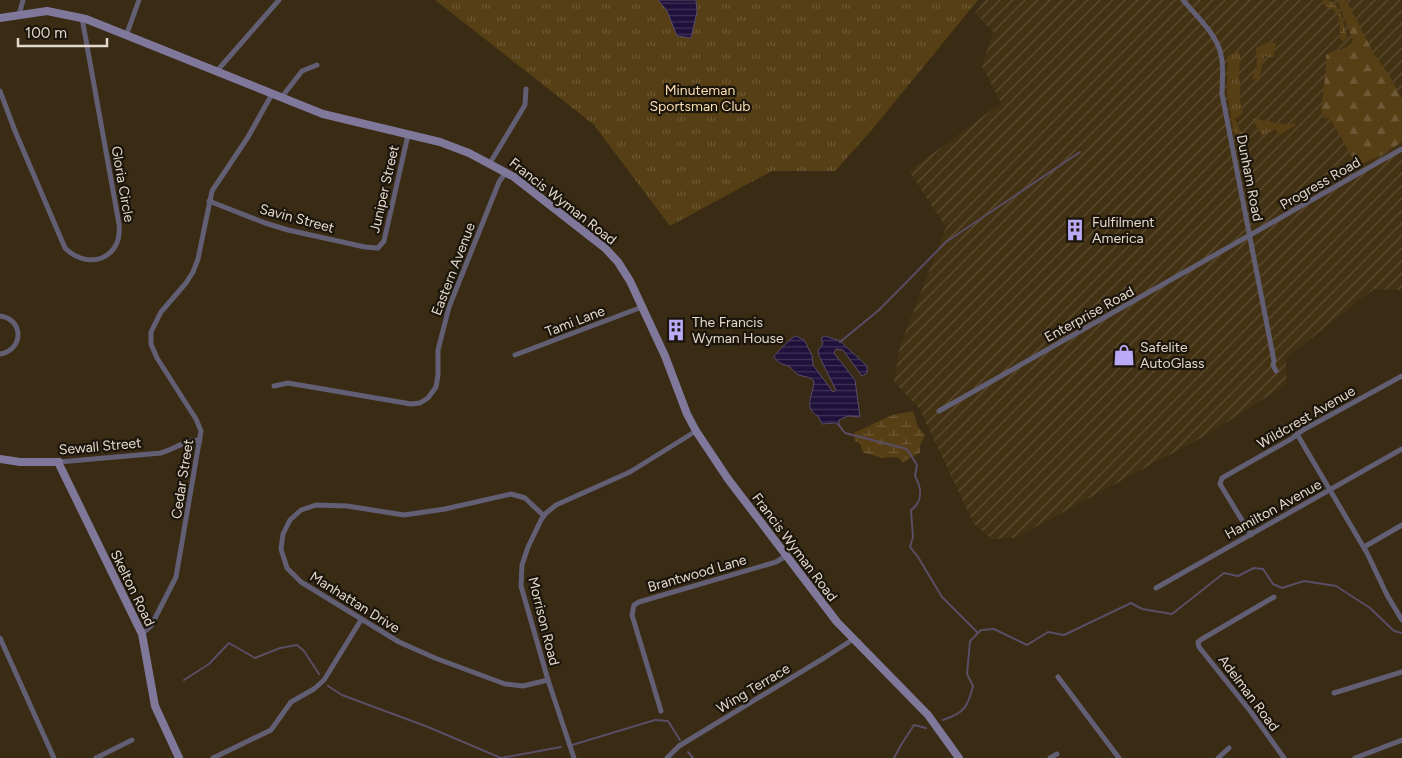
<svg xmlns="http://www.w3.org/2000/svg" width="1402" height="758" viewBox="0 0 1402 758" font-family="Figtree,sans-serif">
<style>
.industrial{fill:url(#industrial-furrows)}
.grass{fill:url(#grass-tufts)}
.forest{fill:url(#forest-firs)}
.wetland{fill:url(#wetland-marsh)}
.water{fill:url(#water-rules);stroke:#5a4d66}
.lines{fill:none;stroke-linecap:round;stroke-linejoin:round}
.stream{stroke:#5a4d66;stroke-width:2}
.street{stroke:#625e74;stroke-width:5}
.secondary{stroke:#7f789b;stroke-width:8}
.labels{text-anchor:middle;stroke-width:4.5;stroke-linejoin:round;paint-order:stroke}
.park-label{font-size:14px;fill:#fbddb2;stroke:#1b150b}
.street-label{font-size:14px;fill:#e2d8cb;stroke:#1b150b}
.poi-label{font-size:14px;fill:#e2d8cb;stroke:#1b150b;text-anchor:start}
</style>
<defs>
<pattern id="industrial-furrows" width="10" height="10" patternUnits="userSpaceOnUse" patternTransform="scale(1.25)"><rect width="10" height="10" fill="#433113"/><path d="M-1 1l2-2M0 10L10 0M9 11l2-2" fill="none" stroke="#5e4e34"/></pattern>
<pattern id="grass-tufts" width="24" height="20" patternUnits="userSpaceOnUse" patternTransform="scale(1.25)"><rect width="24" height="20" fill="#563e15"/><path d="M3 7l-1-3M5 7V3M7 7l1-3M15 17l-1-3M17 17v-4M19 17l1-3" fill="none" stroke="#6e5936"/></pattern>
<pattern id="forest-firs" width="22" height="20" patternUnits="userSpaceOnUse" patternTransform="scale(1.25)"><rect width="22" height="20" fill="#563e15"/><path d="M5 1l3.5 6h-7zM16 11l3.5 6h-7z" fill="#6e5936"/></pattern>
<pattern id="wetland-marsh" width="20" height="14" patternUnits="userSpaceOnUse" patternTransform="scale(1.25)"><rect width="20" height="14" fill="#563e15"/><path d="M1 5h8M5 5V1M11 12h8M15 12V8" fill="none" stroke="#6e5936"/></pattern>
<pattern id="water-rules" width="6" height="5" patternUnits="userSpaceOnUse" patternTransform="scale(1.25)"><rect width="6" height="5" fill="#1f113b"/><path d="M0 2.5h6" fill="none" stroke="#3f3356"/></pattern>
</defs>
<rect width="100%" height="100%" fill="#392b14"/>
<!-- industrial -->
<polygon class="industrial" points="985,0 1402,0 1402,290 1374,289 1286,358 1287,384 1208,434 1015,538 992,539 974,524 919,408 894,382 900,346 946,227 909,171 1001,103 982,66 993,32 975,13"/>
<!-- grass -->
<g class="grass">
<polygon points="435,0 978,0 871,131 835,171 772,171 670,226 593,124"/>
<polygon points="1270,41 1276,44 1273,58 1264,56 1259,80 1252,79 1257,66 1256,48"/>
<path d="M1238 50C1243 61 1239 64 1239 74 1239 85 1242 88 1239 99L1243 110 1242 114 1235 119 1240 130 1239 132 1234 134 1227 92 1228 56Z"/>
<polygon points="1252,118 1287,125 1296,123 1294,126 1281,134 1279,134 1275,129 1262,136"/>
</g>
<!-- forest -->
<g class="forest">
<path d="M1337 0H1346L1374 54 1390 76 1402 100V142L1377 157 1357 166 1330 118H1324L1321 110 1326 70V55C1335 49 1348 51 1353 40Z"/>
<path d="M1240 130C1244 133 1246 143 1243 148L1238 147 1234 134 1239 132Z"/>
</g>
<!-- wetland -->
<g class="wetland">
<path d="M1324 0C1341 0 1343 23 1347 37L1344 41 1341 40C1339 31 1342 17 1334 10 1331 8 1326 7 1323 4Z"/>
<polygon points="913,411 918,427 925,435 920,445 920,453 903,462 897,457 882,458 862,452 861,444 855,441 854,433 892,415"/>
</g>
<!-- water -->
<g class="water">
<polygon points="658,0 696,0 697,12 691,38 677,36 667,11"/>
<path d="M796 336 804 340 812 355 813 365 833 392 836 390 819 356 818 350 823 344 821 338 825 336 840 341 867 366V373L862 376 843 350 836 349 834 353 855 380 860 417 848 416 839 420V425L835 423 822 424 818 416C802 408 814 393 814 381 809 376 805 377 799 375 795 374 794 370 790 367 783 363 778 365 774 356 780 350 789 339 796 336Z"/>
</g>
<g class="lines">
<!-- stream -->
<g class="stream">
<polyline points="840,342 879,310 946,242 1080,152"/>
<path d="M838 424 845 433 907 449 917 465 915 476C921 487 924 501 911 510L913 537 910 547 918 557 942 597 978 633"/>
<polyline points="184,680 209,664 229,643 255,658 280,648 297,645 304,651 319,674"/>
<polyline points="328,686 342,695 428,727 501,758 561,747"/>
<path d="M943 720C964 713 968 707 973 686L967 674 970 641 981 630 994 629 1027 645 1048 632 1064 635 1131 603 1142 609 1172 614 1224 573 1238 576 1254 568 1263 569 1273 584 1282 588 1304 581 1336 586 1370 608 1394 631 1402 633"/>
<polyline points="572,745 655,720 668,721 680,740"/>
<polyline points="688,752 693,758"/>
<polyline points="894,758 901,745 914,725 926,728"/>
</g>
<!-- street -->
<g class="street">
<path d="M1183 0C1196 16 1217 34 1221 55 1224 67 1222 81 1222 94L1274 361 1273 365 1276 371"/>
<polyline points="19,15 23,0"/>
<polyline points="126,36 139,0"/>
<polyline points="216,72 279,0"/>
<path d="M0 91 15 131 65 248C88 271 123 259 119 224L82 18"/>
<polyline points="281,98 302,71 317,65"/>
<polyline points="490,163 525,105 526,89"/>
<polyline points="209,201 265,223 288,230 365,247 378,248 384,241 408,135"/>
<path d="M0 316C24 319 24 350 0 354"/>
<polyline points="515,355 642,307"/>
<polyline points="274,386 288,383 411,404 420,403 428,398 436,387 438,375 438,350 449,307 499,182 506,172"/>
<polyline points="939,411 1402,149"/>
<polyline points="1297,434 1367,553 1387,595 1402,620"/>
<path d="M59 462 161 453C175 449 185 440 200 440"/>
<polyline points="544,516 525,498 511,494 445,509 404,515 347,506 316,505 301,510 290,520 283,534 281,549 287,568 301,582 399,642 435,658 505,684 523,686 548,680"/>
<polyline points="1251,535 1223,489 1220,484 1222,478 1291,439 1303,430 1402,376"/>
<polyline points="1364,547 1402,525"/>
<polyline points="1156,588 1402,449"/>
<polyline points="1274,597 1202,639 1198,642 1199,647 1251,712 1284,758"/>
<polyline points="142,634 151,626 176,577 201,431 196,419 157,358 151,344 151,332 161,312 186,283 193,272 198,259 212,191 248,137 272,94"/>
<polyline points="0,638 54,758"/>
<polyline points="1058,677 1119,758"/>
<polyline points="1334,693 1402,672"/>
<polyline points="661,711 632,615 634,605 639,602 776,562 786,556"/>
<polyline points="96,758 132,740"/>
<polyline points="213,758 271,730 291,702 314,689 324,680 361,620"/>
<polyline points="574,758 548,680 521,586 522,565 528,547 541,520 545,514 556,505 630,472 696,431"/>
<polyline points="667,758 679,746 824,658 852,640"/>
<polyline points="1050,758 1057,754"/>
<polyline points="1218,758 1229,748"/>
<polyline points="1355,758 1402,740"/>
</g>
<!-- secondary -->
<g class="secondary">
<polyline points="0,18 47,11 86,19 323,114 440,142 469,153 514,177 605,248 618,262 630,281 665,356 687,414 696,431 728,479 837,622 928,715 959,758"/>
<polyline points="0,459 20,462 59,462"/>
<polyline points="58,462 142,634 155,706 179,758"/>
</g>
</g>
<!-- icons -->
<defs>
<g id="building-bare" transform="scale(1.725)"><path d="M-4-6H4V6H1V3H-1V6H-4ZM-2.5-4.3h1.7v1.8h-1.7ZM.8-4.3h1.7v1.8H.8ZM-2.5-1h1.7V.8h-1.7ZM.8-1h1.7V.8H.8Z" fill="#bbaaf6" stroke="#1b150b" stroke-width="2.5" paint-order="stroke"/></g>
<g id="shop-bare" transform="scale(1.725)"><path d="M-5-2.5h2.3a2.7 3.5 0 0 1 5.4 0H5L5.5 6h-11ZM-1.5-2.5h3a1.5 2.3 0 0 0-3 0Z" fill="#bbaaf6" stroke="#1b150b" stroke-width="2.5" paint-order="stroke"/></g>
</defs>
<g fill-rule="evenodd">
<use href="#building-bare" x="1075" y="230"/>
<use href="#building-bare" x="676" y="330"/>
<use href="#shop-bare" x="1124" y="355"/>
</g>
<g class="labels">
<!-- park labels -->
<g class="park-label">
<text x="700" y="95">Minuteman<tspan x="700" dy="16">Sportsman Club</tspan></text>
</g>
<!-- street labels -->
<g class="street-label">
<text transform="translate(1250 178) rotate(79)" y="5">Dunham Road</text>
<text transform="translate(1320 183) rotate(-30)" y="5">Progress Road</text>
<text transform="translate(123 184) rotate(80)" y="5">Gloria Circle</text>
<text transform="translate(384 189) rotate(-77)" y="5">Juniper Street</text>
<text transform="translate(563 201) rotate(38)" y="5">Francis Wyman Road</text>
<text transform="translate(297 218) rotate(15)" y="5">Savin Street</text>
<text transform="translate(453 269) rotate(-69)" y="5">Eastern Avenue</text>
<text transform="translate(1089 314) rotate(-29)" y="5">Enterprise Road</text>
<text transform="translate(575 321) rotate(-21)" y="5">Tami Lane</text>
<text transform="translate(1306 417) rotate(-30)" y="5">Wildcrest Avenue</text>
<text transform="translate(100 446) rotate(-5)" y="5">Sewall Street</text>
<text transform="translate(182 479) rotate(-81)" y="5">Cedar Street</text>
<text transform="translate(1273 509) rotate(-29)" y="5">Hamilton Avenue</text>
<text transform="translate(795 547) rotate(53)" y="5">Francis Wyman Road</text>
<text transform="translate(697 573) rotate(-16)" y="5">Brantwood Lane</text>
<text transform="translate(133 588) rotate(64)" y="5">Skelton Road</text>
<text transform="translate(355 602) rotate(32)" y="5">Manhattan Drive</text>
<text transform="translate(544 621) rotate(76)" y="5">Morrison Road</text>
<text transform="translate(753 688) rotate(-31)" y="5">Wing Terrace</text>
<text transform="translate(1249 693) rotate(53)" y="5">Adelman Road</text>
</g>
<!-- poi labels -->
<g class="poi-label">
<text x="1092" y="227">Fulfilment<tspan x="1092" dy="16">America</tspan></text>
<text x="692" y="327">The Francis<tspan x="692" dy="16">Wyman House</tspan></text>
<text x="1140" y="352">Safelite<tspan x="1140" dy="16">AutoGlass</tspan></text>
</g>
</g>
<!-- scale -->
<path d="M18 38v8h89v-8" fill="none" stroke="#e2d8cb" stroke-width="2.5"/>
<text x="25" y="38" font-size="15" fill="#e2d8cb" stroke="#1b150b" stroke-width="4" paint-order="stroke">100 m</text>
</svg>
